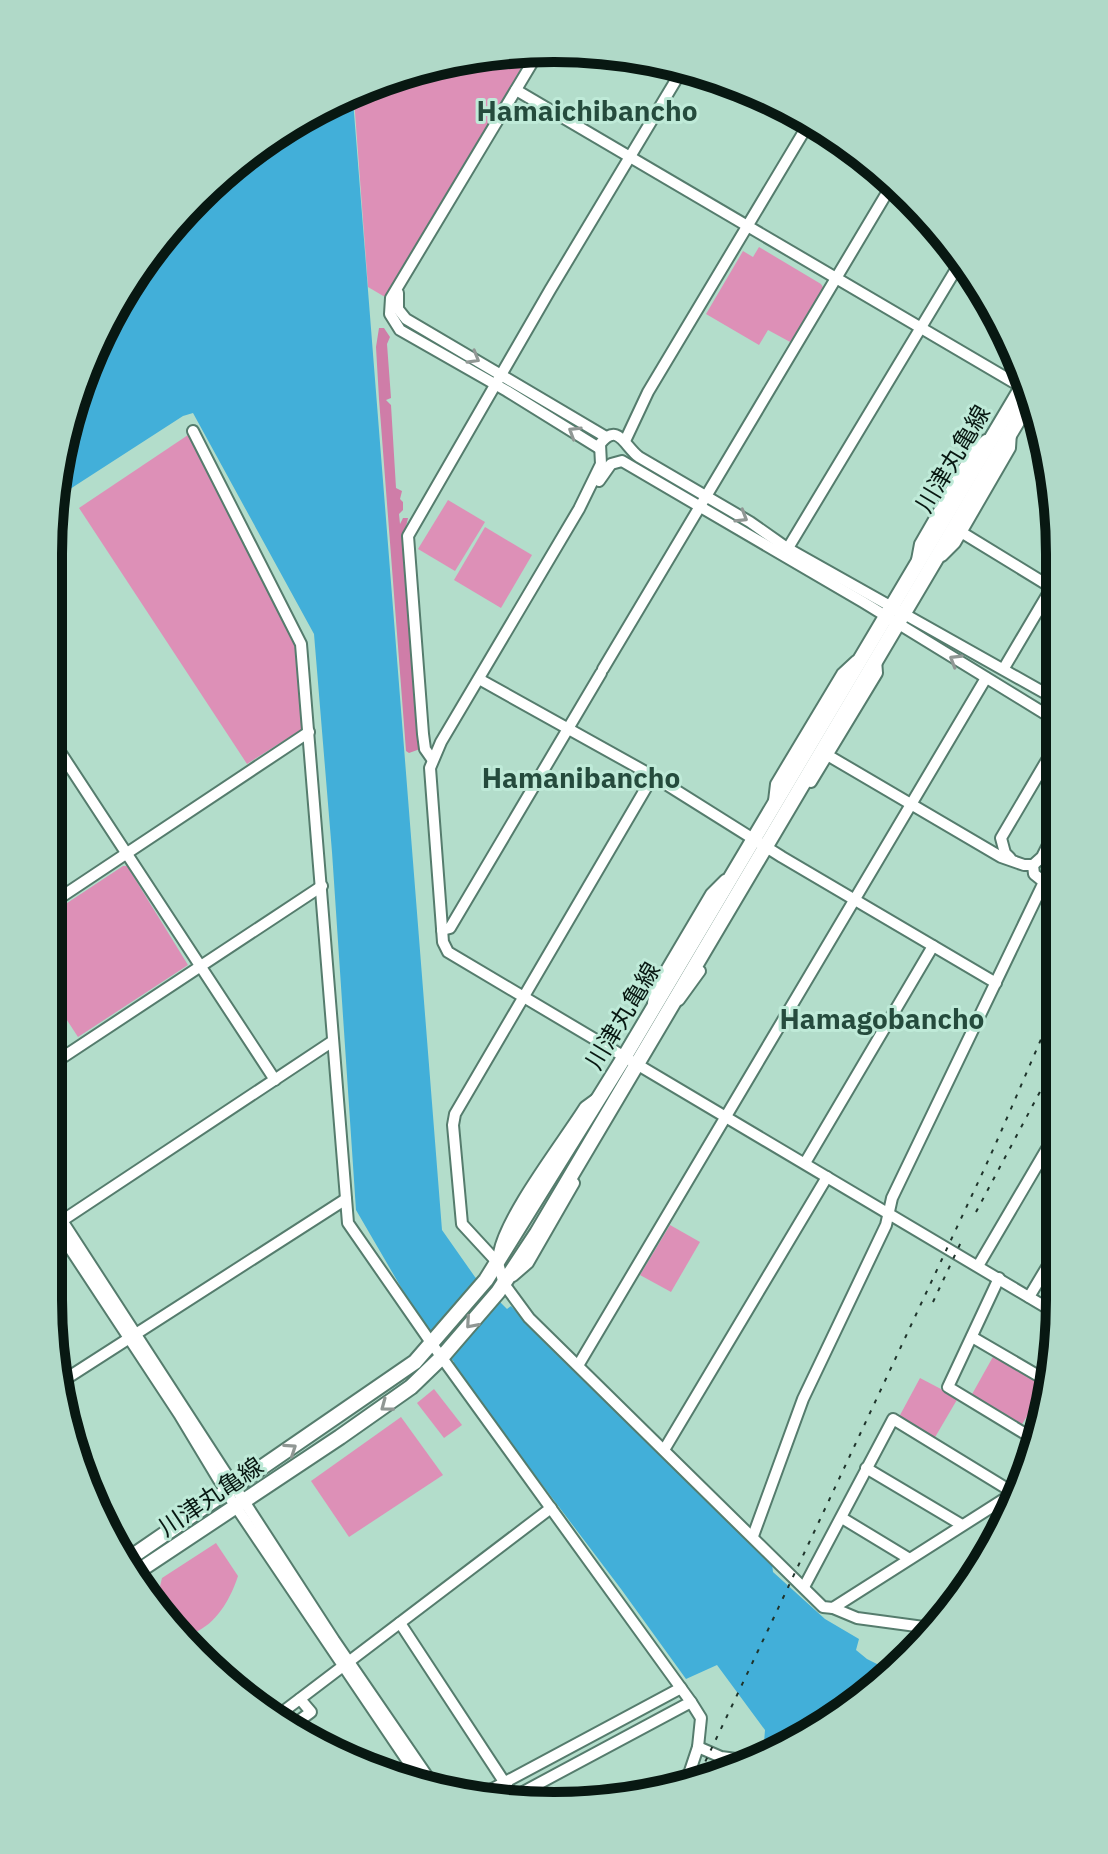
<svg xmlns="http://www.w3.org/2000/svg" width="1108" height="1854" viewBox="0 0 1108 1854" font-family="'IBM Plex Sans','Noto Sans JP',sans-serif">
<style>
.green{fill:#dd90b7}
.forest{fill:#cf7da8}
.water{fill:#42afd9}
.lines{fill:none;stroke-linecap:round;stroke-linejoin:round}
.minor-casing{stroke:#557c6d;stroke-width:14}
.major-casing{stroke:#557c6d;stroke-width:18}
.minor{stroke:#fff;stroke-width:10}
.major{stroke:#fff;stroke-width:14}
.rail{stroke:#1f332b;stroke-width:2;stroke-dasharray:4 8;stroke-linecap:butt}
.oneway{stroke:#909794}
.labels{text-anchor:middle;stroke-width:6;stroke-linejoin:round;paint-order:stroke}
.street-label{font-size:24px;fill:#081812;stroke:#bfead8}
.quarter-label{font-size:28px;font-weight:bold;fill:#254b3d;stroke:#bfead8}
.rim{fill:none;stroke:#081812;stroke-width:10}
</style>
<rect width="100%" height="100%" fill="#b3ddcb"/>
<!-- green -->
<g class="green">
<polygon points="456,58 528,58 385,297 368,287 354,99"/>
<polygon points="759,247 821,284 824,289 792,343 768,330 759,345 706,314 743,251 753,257"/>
<polygon points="191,433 297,645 304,728 247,764 79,508"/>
<polygon points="448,500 485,522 455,571 418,549"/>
<polygon points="485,527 532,555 501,608 454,580"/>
<polygon points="123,866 127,866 188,965 78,1037 48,991 49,915"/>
<polygon points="670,1225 700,1242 671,1292 640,1275"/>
<polygon points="994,1355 1046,1385 1021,1426 971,1396"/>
<polygon points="920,1378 958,1398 934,1439 899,1417"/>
<polygon points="434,1389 462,1425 444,1438 417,1403"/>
<polygon points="401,1417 443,1475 349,1537 311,1481"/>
<path d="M216 1543 238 1576C231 1597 219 1620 198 1631 180 1640 161 1620 159 1603 158 1595 160 1586 162 1578Z"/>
</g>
<!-- forest -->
<polygon class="forest" points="379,328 384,328 390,337 387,344 391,398 386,400 391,405 396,488 402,491 400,499 403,502 403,510 399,514 400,524 403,518 408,518 403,540 420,749 409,753 406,751 379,399 376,347"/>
<!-- water -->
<polygon class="water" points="353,100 442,1230 475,1277 507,1309 511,1306 543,1341 772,1564 773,1572 825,1619 859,1639 856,1650 867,1659 891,1671 862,1701 763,1755 765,1730 717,1665 686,1679 621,1589 451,1364 454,1362 429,1331 427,1332 356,1210 332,852 314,634 193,413 183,416 53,500 75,391 134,273 273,133"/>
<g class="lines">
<!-- minor casing -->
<g class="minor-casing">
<g id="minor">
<polyline points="535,58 391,298 390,314 400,330 507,391 599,448"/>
<polyline points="516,90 1025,389"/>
<polyline points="398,293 398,309 406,319 606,437"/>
<polyline points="193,431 301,644 348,1223 432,1344 691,1702 510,1799"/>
<polyline points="625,441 648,392 809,123"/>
<polyline points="599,481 611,464 622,461 634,468 863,602 1052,718 1059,729 1057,743 1001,838 1005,853 1010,858"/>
<polyline points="961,532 1059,592"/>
<polyline points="785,553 961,261"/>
<polyline points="942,556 955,543 1010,448 1011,432"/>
<polyline points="917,560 920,544 973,452 986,440"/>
<polyline points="1004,668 1059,575"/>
<polyline points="603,669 894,181"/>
<polyline points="479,679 653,776 782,857 996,983"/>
<path d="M1059 701 787 548 750 522 639 457C625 447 618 421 600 444L601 464 579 509 441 742 430 768 443 942 448 952 1059 1315"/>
<polyline points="49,735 275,1080"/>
<polyline points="829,756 1001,857 1024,865 1033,865 1042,857 1059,823"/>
<polyline points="432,759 425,749 423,734 408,536 550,290 682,70"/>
<polyline points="653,776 455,1114 453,1125 462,1224 498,1263 504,1284 529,1318 823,1607 833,1608 1020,1489"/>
<polyline points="811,782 877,673 876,660"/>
<polyline points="774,801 776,784 842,674 856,661"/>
<polyline points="49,905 309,732"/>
<polyline points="442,930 450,928 601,673"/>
<polyline points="679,1000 700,971"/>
<polyline points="653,1003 656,987 711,894 725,880"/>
<polyline points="48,1067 322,886"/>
<polyline points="805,1163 933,946"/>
<polyline points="48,1199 334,1640 434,1786"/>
<polyline points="48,1215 179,1414 226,1492 423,1784"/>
<polyline points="48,1230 333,1041"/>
<path d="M499 1253C506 1215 563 1142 585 1107L596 1099"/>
<polyline points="978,1266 1059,1128"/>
<polyline points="513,1276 528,1263 574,1183"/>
<polyline points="999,1278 948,1387 1037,1441"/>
<polyline points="1029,1297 1059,1247"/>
<polyline points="972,1337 1049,1382"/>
<polyline points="579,1364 986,678"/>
<polyline points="61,1382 346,1199"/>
<polyline points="664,1450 827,1177"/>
<polyline points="866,1468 962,1525"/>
<polyline points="842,1518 908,1558"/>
<polyline points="753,1536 803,1399 886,1225 892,1198 1044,882 1034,874 1033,865"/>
<polyline points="804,1587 893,1419 1014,1493"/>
<polyline points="833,1608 857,1618 931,1628"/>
<polyline points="400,1623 514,1797"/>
<polyline points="691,1702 701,1718 698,1747"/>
<polyline points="276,1717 551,1508"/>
<polyline points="292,1726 311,1712 300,1699"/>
<polyline points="402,1781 420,1769"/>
<polyline points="667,1787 689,1774 698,1747 721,1757 751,1761"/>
<polyline points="483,1794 681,1688"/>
</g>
</g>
<!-- major casing -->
<g class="major-casing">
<g id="major">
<polyline points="127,1560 415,1362 486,1280 625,1056 1027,379"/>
<polyline points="134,1574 340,1437 411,1387 442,1357 498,1292 537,1233 1034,393"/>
</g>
</g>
<!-- minor -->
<use href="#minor" class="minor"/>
<!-- major -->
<use href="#major" class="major"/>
<!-- rail -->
<g class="rail">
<polyline points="1043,1066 1059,1034"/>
<polyline points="976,1212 1059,1056"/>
<polyline points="933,1302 962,1240"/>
<path d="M695 1783C792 1581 886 1378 981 1176 1008 1118 1032 1058 1059 999"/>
</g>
</g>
<!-- one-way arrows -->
<defs><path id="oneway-chevron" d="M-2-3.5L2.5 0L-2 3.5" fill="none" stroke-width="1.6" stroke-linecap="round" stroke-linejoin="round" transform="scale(2)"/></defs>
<g class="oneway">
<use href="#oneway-chevron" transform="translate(474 358) rotate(30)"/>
<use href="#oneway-chevron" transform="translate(574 432) rotate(-148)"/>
<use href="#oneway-chevron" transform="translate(742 517) rotate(31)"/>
<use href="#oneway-chevron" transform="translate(955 660) rotate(-149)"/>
<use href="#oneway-chevron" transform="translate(471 1323) rotate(131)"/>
<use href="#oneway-chevron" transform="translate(386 1406) rotate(143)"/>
<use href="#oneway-chevron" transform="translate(291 1449) rotate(-34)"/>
</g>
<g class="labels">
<!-- street labels -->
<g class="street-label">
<text transform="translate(953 459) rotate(-59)" y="8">川津丸亀線</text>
<text transform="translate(623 1016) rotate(-59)" y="8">川津丸亀線</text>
<text transform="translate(211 1497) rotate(-34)" y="8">川津丸亀線</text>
</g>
<!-- quarter labels -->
<g class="quarter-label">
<text x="587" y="121">Hamaichibancho</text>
<text x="581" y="788">Hamanibancho</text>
<text x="882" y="1029">Hamagobancho</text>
</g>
</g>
<!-- crop -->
<path d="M0 0H1108V1854H0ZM554 62H554A492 492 0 0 1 1046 554V1300A492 492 0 0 1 554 1792H554A492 492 0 0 1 62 1300V554A492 492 0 0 1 554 62Z" fill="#b0d9c8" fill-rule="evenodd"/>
<path class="rim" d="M554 62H554A492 492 0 0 1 1046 554V1300A492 492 0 0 1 554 1792H554A492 492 0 0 1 62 1300V554A492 492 0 0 1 554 62Z"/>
</svg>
